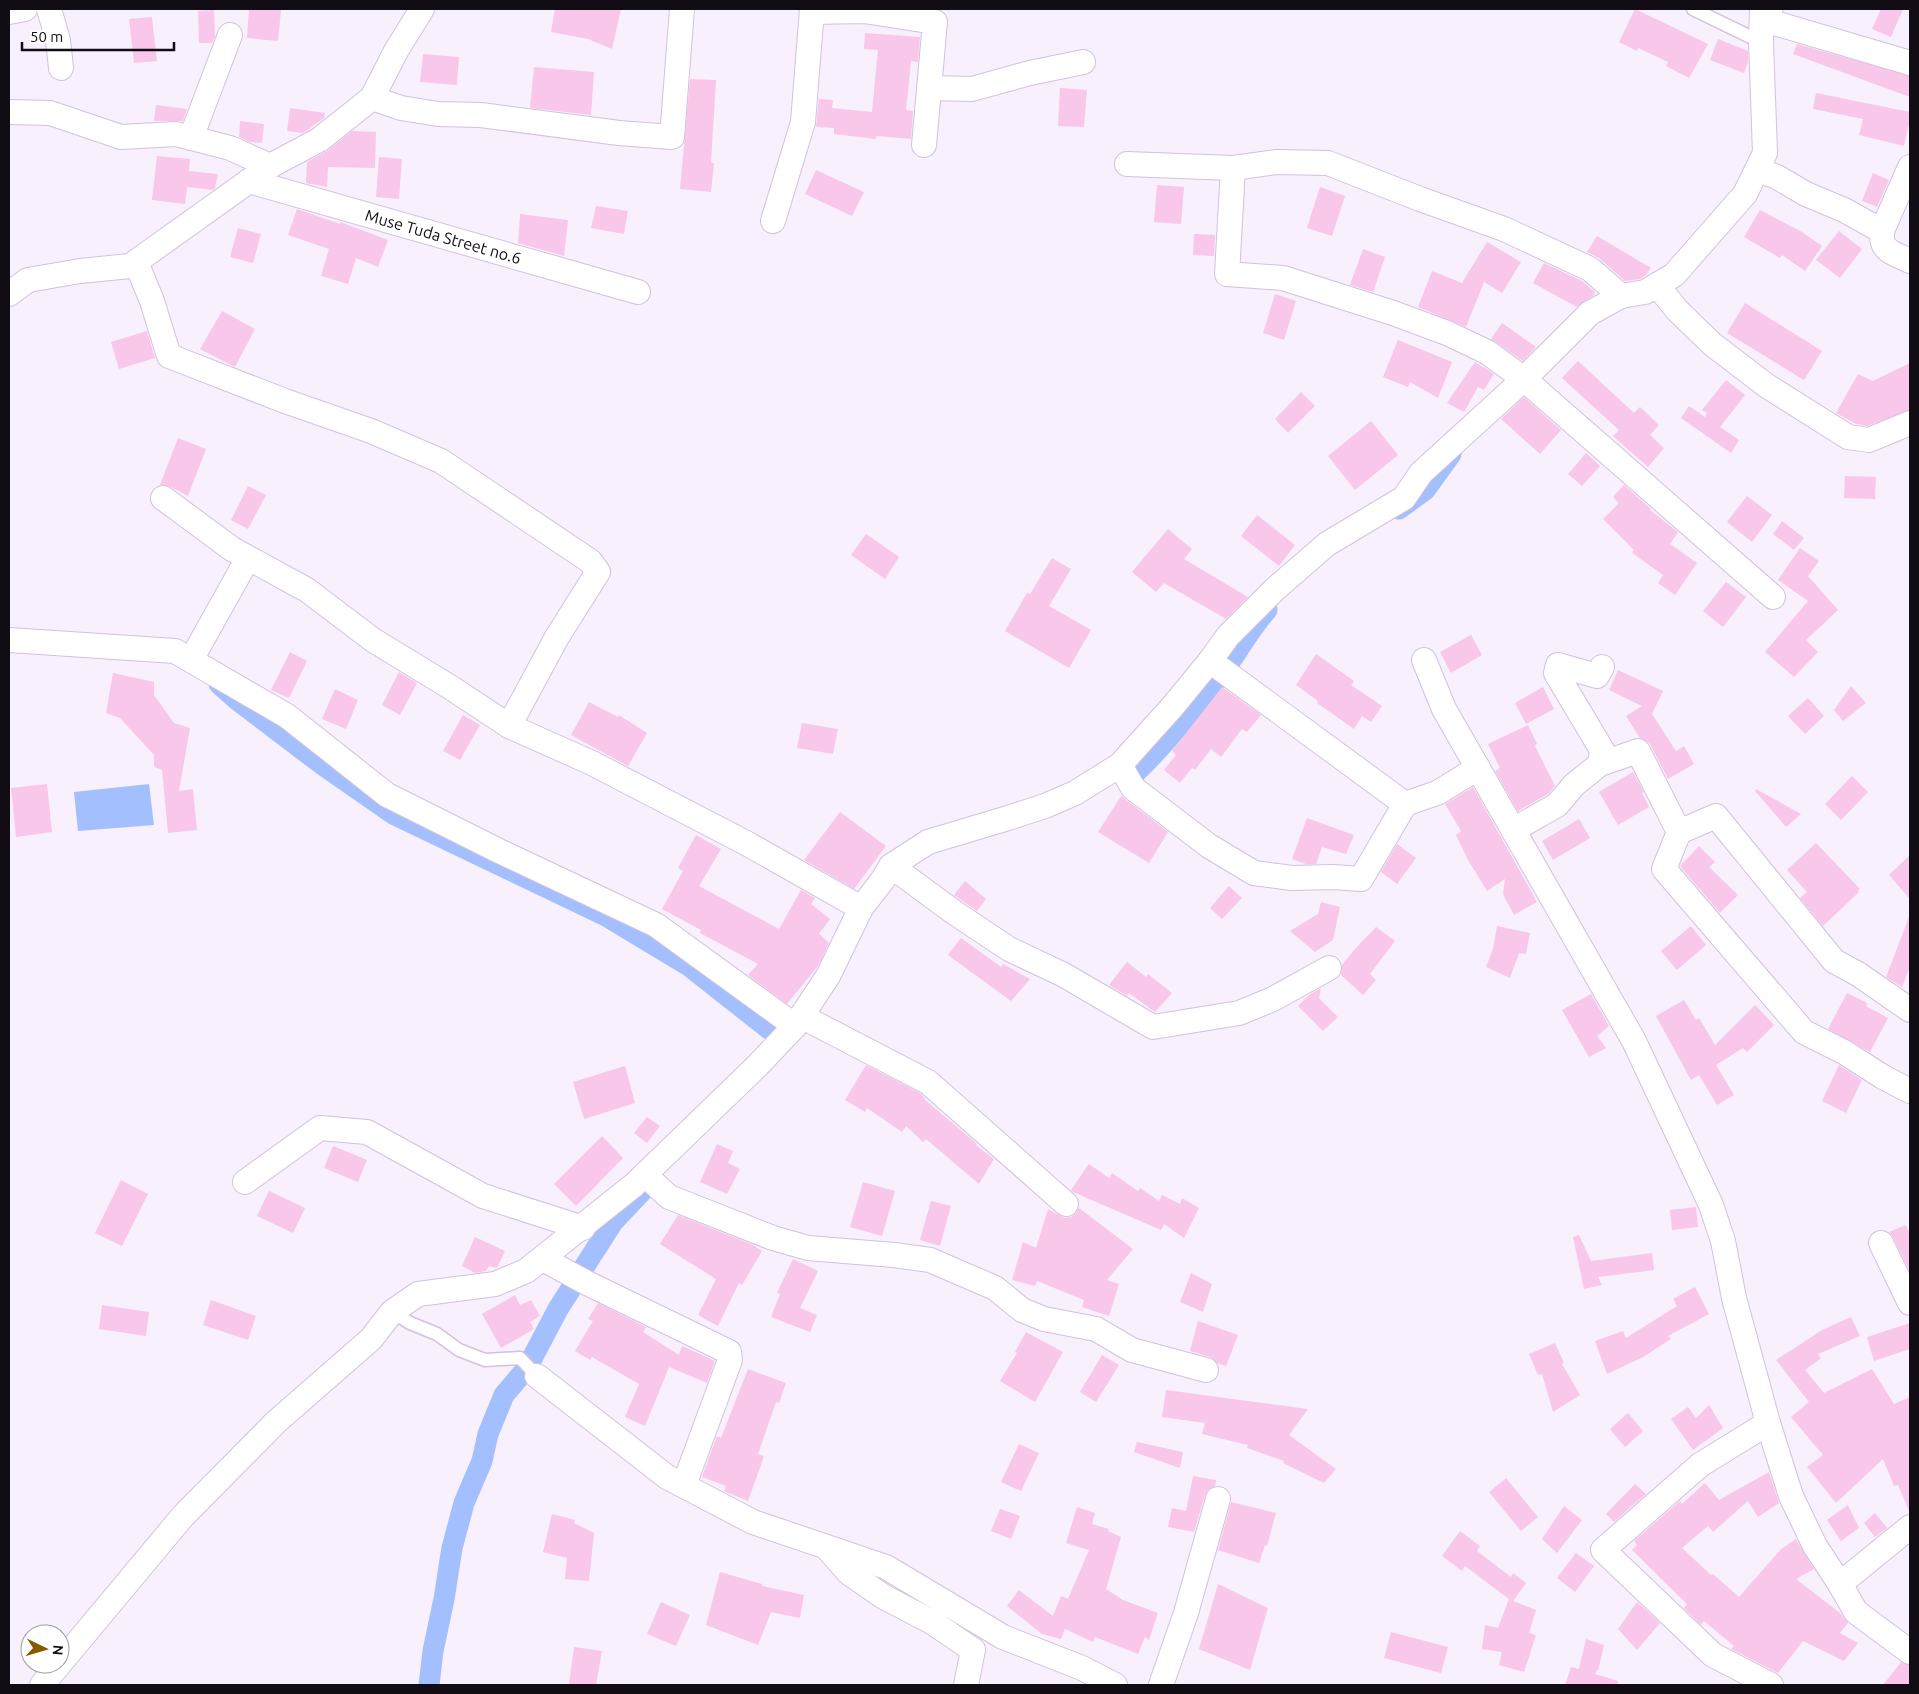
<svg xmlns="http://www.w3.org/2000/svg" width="1919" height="1694" viewBox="0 0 1919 1694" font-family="Ubuntu,sans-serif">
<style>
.water{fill:#a4bffe}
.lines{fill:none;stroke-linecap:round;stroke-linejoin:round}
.canal{stroke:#a4bffe;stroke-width:21}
.building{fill:#f8c7e9}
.lane-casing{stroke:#d3c1de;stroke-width:15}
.street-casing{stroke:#d3c1de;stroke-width:26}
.lane{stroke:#fff;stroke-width:12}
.street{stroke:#fff;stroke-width:24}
.labels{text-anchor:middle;stroke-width:4;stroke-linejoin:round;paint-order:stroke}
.street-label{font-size:16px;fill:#120c15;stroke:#fff}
</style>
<rect width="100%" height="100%" fill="#f8f0fc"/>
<!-- water -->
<polygon class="water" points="149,784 154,825 78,831 74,792"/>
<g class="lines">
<!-- canal -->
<g class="canal">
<polyline points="1399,509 1425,490 1451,454"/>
<polyline points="219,684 237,700 324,766 393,814 606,916 689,966 769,1029"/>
<path d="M1135 773C1169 741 1199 703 1227 666 1241 647 1251 627 1267 610"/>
<polyline points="581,1272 613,1222 645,1188"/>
<polyline points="429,1685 433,1651 444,1599 452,1548 464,1503 482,1461 488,1434 504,1395 527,1368 558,1309 574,1284"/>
</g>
</g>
<!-- building -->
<g class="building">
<polygon points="249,9 281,10 278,41 247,38"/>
<polygon points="555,9 621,9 612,49 588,39 551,32"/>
<polygon points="1635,9 1708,44 1689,78 1666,66 1668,62 1638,48 1637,51 1619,42"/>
<polygon points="1881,9 1903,9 1891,37 1872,29"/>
<polygon points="214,10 215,37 212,43 199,43 198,11"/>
<polygon points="152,17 157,61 134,63 129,19"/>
<polygon points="865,33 920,37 918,62 911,61 906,110 913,111 911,139 876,136 876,139 834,134 834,128 816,127 819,99 833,100 832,108 872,112 878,50 864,49"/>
<polygon points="1718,39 1748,51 1748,62 1744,73 1710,60"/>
<polygon points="1797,44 1910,76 1910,97 1793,54"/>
<polygon points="423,54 459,57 457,85 420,82"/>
<polygon points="534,67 594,72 591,115 530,108"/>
<polygon points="690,79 716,80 711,163 714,163 711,192 680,189"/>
<polygon points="1060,88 1087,90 1084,127 1058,126"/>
<polygon points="1816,93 1910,112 1910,120 1904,146 1859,135 1863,119 1813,109"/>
<polygon points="156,105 187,109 183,121 154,121"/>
<polygon points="290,108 325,113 324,118 303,133 287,131"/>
<polygon points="240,121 264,124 262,143 250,142 239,137"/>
<polygon points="352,131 376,132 375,168 328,167 327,187 306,183 307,162 327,151"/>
<polygon points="157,156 190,159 189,171 218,174 215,188 213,190 187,187 185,204 152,200"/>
<polygon points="379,157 402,159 399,199 376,197"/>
<polygon points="816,170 864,192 852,216 805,194"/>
<polygon points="1873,173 1889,180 1877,207 1862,201"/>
<polygon points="1157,185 1184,187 1181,224 1154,222"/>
<polygon points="1320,187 1345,196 1332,236 1307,228"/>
<polygon points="596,206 628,211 624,234 591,228"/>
<polygon points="297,209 340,224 340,222 388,240 378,267 356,258 348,284 321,276 329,249 288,235"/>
<polygon points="1760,210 1802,232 1822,246 1805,271 1782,255 1780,258 1744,237"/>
<polygon points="520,214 568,220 564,256 518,243"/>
<polygon points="238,228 261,234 253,263 230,257"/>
<polygon points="1839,231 1862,249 1840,278 1816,260"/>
<polygon points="1194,234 1215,235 1214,256 1193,255"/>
<polygon points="1597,236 1651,268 1646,275 1640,279 1625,281 1599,258 1587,252"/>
<polygon points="1487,242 1521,262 1502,293 1484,282 1466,327 1418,307 1432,271 1462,283"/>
<polygon points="1363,249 1385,257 1373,292 1350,285"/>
<polygon points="1544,263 1582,281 1595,292 1594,295 1577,307 1533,283"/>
<polygon points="1275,294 1296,301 1284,340 1263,333"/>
<polygon points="1745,303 1822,351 1804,380 1727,333"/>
<polygon points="222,311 255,329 235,367 200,349"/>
<polygon points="1502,323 1536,347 1523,361 1491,339"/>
<polygon points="147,331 155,358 119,369 111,342"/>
<polygon points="1398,340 1452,362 1438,398 1410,382 1408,387 1383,377"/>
<polygon points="1578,361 1634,413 1640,407 1659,425 1650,435 1664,448 1648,467 1613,436 1619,430 1562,378"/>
<polygon points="1475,362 1494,374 1484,390 1478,387 1464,412 1447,403"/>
<polygon points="1910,363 1910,410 1867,426 1856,424 1836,413 1858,374 1873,381"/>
<polygon points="1726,380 1745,395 1720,427 1739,440 1731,453 1681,418 1689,406 1705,417 1707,413 1702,410"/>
<polygon points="1301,392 1315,406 1288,433 1275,419"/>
<polygon points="1524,397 1561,430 1540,454 1501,419"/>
<polygon points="1371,421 1398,455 1355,490 1328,456"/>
<polygon points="178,438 206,449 188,496 171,487 160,485"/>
<polygon points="1586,453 1600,466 1582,486 1568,474"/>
<polygon points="1845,476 1876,477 1875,499 1844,498"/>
<polygon points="1624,485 1651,509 1650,510 1678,532 1670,544 1697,563 1675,595 1658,583 1663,575 1632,553 1634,550 1603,519 1619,503 1613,497"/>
<polygon points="248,486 266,495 248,529 231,520"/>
<polygon points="1747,496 1772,515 1752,542 1727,522"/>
<polygon points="1257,515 1295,545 1279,566 1241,536"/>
<polygon points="1782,521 1804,538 1794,550 1773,534"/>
<polygon points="1168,529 1192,549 1184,559 1248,597 1226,619 1164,583 1156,592 1132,572"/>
<polygon points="866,534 899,557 885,579 851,555"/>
<polygon points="1800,548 1819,561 1808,576 1838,610 1806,640 1818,652 1794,677 1765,652 1808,601 1778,580"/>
<polygon points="1052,558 1071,569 1049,606 1091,630 1069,668 1005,631 1027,593 1030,594"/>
<polygon points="1726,582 1746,597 1723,627 1703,611"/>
<polygon points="1471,635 1482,655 1451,673 1440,652"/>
<polygon points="290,652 307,661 289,698 271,690"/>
<polygon points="1316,654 1354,681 1351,685 1382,706 1371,722 1362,716 1354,729 1317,703 1318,701 1296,685"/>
<polygon points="1618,670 1663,691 1652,714 1676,751 1684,746 1694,764 1668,779 1650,744 1640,738 1626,716 1642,706 1609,690"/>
<polygon points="399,672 417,683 400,715 382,705"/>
<polygon points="113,673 154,682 154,695 174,723 190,728 179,791 193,789 197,830 168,833 162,770 154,767 154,755 120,718 106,713"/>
<polygon points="1851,686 1866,703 1843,721 1834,710"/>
<polygon points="1222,687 1261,715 1247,732 1242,729 1221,757 1211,749 1195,770 1192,768 1180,783 1164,770 1176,755 1172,751"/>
<polygon points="1543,687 1554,709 1526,724 1515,703"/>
<polygon points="335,689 358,700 346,729 322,719"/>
<polygon points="1808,698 1824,716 1805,734 1788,716"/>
<polygon points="589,702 618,717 619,715 647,733 628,766 571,735"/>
<polygon points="463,715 480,725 460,760 443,751"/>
<polygon points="802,723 838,729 833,754 797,748"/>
<polygon points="1528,725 1537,744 1535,746 1555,786 1548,794 1518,811 1495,771 1500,768 1488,744"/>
<polygon points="1633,772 1644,792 1642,793 1649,807 1618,825 1599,792"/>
<polygon points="1852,776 1868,792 1841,820 1825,804"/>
<polygon points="47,784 52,832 16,837 11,788"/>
<polygon points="1473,787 1537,902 1514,915 1503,894 1505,879 1487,891 1468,860 1456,835 1461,831 1445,804"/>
<polygon points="1756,789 1801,814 1786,827 1755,791"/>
<polygon points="1121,796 1168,832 1149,863 1098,832"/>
<polygon points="840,812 886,846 854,889 804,860"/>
<polygon points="1307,818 1354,835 1346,854 1322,847 1316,864 1306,864 1292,859"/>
<polygon points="1579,819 1590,838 1553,860 1542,841"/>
<polygon points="696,835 721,849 699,886 779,929 801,890 815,898 811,904 830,919 819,934 829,943 818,966 787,1004 748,975 758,964 700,933 701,930 662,909 683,871 678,868"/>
<polygon points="1816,843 1860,889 1858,890 1859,892 1823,926 1800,898 1807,892 1787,870"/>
<polygon points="1397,844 1416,858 1397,884 1381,872"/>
<polygon points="1699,846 1715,862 1709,867 1738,895 1720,913 1680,866"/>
<polygon points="1910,855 1910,899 1889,875"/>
<polygon points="965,881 986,899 977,911 954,895"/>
<polygon points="1229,886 1242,898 1222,919 1210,908"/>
<polygon points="1321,902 1340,907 1333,940 1315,952 1290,931 1318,914"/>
<polygon points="1909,917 1910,967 1902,987 1886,977"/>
<polygon points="1497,926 1530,933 1526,954 1519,953 1510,978 1486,967 1493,949"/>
<polygon points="1691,926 1706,945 1677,970 1661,951"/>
<polygon points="1376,927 1395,941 1370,974 1376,980 1363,995 1341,975 1342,965 1354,950"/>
<polygon points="961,938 1001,967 1003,964 1030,979 1011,1001 948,955"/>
<polygon points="1127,962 1146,977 1148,974 1172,993 1155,1012 1129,993 1127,996 1109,985"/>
<polygon points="1321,988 1319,998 1338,1017 1323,1031 1298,1006 1309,995"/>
<polygon points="1847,993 1867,1003 1866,1006 1888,1018 1870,1052 1828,1029"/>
<polygon points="1591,994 1609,1026 1597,1036 1606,1048 1589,1057 1562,1010"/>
<polygon points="1684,1000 1696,1020 1699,1018 1715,1045 1755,1005 1774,1025 1747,1052 1743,1048 1716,1065 1734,1095 1717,1105 1699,1075 1691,1080 1656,1016"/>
<polygon points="866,1065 920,1093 925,1098 924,1099 977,1144 976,1145 994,1159 979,1184 926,1139 923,1142 906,1126 902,1132 867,1108 865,1112 845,1100"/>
<polygon points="1839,1065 1862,1080 1846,1113 1822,1101"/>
<polygon points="625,1066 635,1103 584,1119 573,1082"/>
<polygon points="647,1117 660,1126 647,1143 634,1133"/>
<polygon points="602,1136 623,1158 576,1206 554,1184"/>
<polygon points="717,1144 733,1151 728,1163 740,1169 727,1194 700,1182"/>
<polygon points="333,1146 367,1160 358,1182 324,1168"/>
<polygon points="1089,1164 1109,1178 1112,1173 1138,1191 1140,1188 1159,1201 1162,1195 1180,1204 1182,1198 1199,1208 1184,1238 1164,1224 1161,1230 1073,1192 1071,1190"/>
<polygon points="121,1180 148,1194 122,1246 95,1233"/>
<polygon points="863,1182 895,1191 882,1236 850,1227"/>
<polygon points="269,1191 305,1208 293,1233 257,1216"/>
<polygon points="931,1201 951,1206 940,1246 920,1240"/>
<polygon points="1696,1207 1698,1227 1672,1230 1670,1210"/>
<polygon points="1079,1208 1133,1249 1107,1280 1119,1284 1109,1316 1082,1307 1084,1300 1037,1281 1035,1286 1012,1280 1023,1242 1036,1248 1048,1209 1064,1218 1071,1217 1076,1213"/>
<polygon points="678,1215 751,1244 762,1251 742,1285 739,1283 718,1326 698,1315 716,1279 660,1244"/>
<polygon points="1906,1225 1910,1234 1910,1272 1893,1237 1889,1232"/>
<polygon points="1579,1235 1591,1261 1652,1253 1654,1270 1598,1277 1602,1285 1584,1289 1573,1237"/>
<polygon points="475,1237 505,1251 497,1268 489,1266 486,1271 475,1273 462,1266"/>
<polygon points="793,1259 818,1271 800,1308 817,1315 810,1332 771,1317 780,1294 777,1293"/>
<polygon points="1191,1273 1212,1284 1203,1312 1180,1302"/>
<polygon points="1695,1287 1709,1314 1668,1336 1671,1339 1643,1357 1607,1374 1595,1341 1623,1331 1626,1338 1677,1306 1673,1299"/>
<polygon points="515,1295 520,1305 531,1300 540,1316 530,1322 534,1329 501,1348 482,1314"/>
<polygon points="211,1300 256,1316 248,1340 203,1325"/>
<polygon points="598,1303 646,1327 643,1332 679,1355 682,1346 715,1361 707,1383 669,1367 645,1426 625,1417 639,1384 592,1357 590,1360 575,1351 593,1321 588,1319"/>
<polygon points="102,1305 149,1312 146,1336 99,1329"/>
<polygon points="1851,1317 1860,1336 1818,1354 1821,1358 1805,1370 1824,1393 1872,1369 1894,1404 1910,1397 1910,1513 1898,1485 1894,1486 1883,1459 1836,1503 1807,1467 1823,1455 1791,1417 1809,1402 1776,1360 1822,1330"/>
<polygon points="1198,1321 1238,1335 1226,1366 1217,1363 1210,1357 1190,1351"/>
<polygon points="1910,1323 1910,1349 1874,1361 1867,1337"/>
<polygon points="1026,1332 1063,1352 1035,1402 1000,1381 1017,1353 1015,1352"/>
<polygon points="1555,1343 1564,1363 1562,1364 1580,1395 1553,1412 1542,1374 1538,1375 1529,1354"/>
<polygon points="1102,1355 1119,1365 1096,1402 1080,1392"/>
<polygon points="748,1369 786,1383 779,1403 776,1402 758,1454 764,1456 748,1501 724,1491 726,1486 702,1477 717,1436 721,1438"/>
<polygon points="1166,1390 1308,1409 1289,1435 1336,1469 1324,1483 1283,1463 1284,1461 1247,1448 1248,1445 1202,1434 1205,1423 1162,1417"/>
<polygon points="1709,1405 1723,1428 1693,1450 1671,1419 1688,1407 1696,1418"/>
<polygon points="1628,1413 1643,1431 1625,1447 1610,1429"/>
<polygon points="1137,1442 1183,1452 1180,1468 1134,1452"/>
<polygon points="1019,1444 1039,1453 1021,1491 1001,1482"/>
<polygon points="1769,1472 1779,1503 1758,1517 1748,1501 1713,1532 1708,1526 1682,1548 1711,1575 1713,1574 1739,1597 1781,1549 1796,1539 1814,1569 1796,1579 1840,1613 1848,1623 1840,1633 1858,1643 1844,1661 1803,1641 1778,1673 1731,1649 1734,1646 1704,1621 1701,1625 1684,1608 1687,1604 1632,1550 1637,1545 1634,1541 1680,1501 1682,1504 1705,1483 1719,1500"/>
<polygon points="1193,1476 1216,1480 1215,1486 1208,1490 1205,1495 1194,1532 1168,1527 1172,1508 1186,1511"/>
<polygon points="1506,1478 1538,1517 1521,1531 1489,1492"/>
<polygon points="1635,1484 1646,1494 1614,1522 1606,1514"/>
<polygon points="1231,1502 1276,1513 1267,1546 1265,1545 1259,1563 1218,1550"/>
<polygon points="1848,1505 1859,1528 1841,1541 1827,1520"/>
<polygon points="1564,1506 1582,1520 1557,1553 1542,1539"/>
<polygon points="1077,1507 1095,1513 1092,1524 1109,1529 1108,1531 1121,1537 1106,1589 1123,1600 1158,1613 1149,1640 1145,1637 1138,1654 1095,1637 1093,1642 1065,1629 1061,1639 1042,1634 1007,1606 1019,1590 1053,1616 1061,1596 1068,1599 1089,1550 1066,1543"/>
<polygon points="1000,1509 1020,1516 1011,1539 991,1531"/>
<polygon points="1875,1513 1887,1528 1875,1537 1864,1523"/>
<polygon points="552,1514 575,1520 574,1523 594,1533 589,1581 565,1579 567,1558 543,1552"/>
<polygon points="1460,1531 1480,1546 1477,1551 1511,1577 1513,1573 1526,1583 1513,1601 1536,1610 1529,1633 1536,1635 1524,1672 1499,1665 1502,1652 1482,1649 1485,1625 1498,1628 1509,1599 1465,1566 1462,1571 1442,1556"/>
<polygon points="1576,1553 1594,1566 1575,1592 1557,1578"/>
<polygon points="720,1572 762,1584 762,1586 804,1595 800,1618 771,1612 758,1645 706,1625"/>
<polygon points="1218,1584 1268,1608 1250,1670 1199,1649"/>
<polygon points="661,1602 690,1615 676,1646 647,1634"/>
<polygon points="1637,1602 1660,1623 1637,1650 1618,1629"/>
<polygon points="1391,1632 1448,1647 1441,1673 1384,1658"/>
<polygon points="1586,1639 1604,1645 1598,1671 1597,1670 1595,1674 1618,1681 1617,1685 1565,1685 1571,1667 1579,1669"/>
<polygon points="574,1647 602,1651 596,1685 569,1684"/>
<polygon points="1901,1662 1910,1665 1910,1685 1883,1685"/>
</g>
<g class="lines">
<!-- lane casing -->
<g class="lane-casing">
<g id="lane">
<polyline points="1693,9 1761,42"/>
<polyline points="392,1312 410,1323 437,1334 459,1350 485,1360 520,1358 537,1376"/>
</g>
</g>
<!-- street casing -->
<g class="street-casing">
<g id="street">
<polyline points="49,9 58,40 61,68"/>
<polyline points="1770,9 1771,22 1910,63"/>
<polyline points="9,12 25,9"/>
<polyline points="812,12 864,11 935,22 924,145"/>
<polyline points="929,88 972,89 1030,73 1083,62"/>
<polyline points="372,98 401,108 438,114 481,115 619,133 672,137 682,9"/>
<polyline points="9,112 50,113 121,137 176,134 230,148 270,166"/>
<polyline points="191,138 230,35"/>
<polyline points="1127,164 1233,168 1227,274 1283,278 1393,313 1447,333 1487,352 1524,379 1773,597"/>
<path d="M1910 167 1882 231C1880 252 1894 253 1910 261"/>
<polyline points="1233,168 1277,162 1328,163 1420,199 1504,229 1590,269 1621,296"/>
<polyline points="1757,170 1777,177 1806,194 1844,210 1882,231"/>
<path id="s1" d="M249 181 638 292"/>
<polyline points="773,221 803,122 812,9"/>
<polyline points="136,262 152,301 169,356 285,401 371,431 441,461 590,561 598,572 557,637 509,726"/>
<polyline points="1657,285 1677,310 1712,344 1767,386 1848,437 1869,440 1910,423"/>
<polyline points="9,294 28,280 80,271 130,266 270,166 319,140 372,98 396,51 422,9"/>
<polyline points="163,498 232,549 307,590 373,640 450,687 509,726 592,763 746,843 861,908"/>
<polyline points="9,640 175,651 287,716 387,795 499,851 656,925 795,1026"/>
<polyline points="191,660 248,558"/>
<polyline points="1424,660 1444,709 1634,1041 1711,1205 1723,1241 1734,1298 1768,1423 1791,1496 1815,1546 1840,1584"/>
<polyline points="1210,661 1405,804 1437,793 1478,768"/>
<polyline points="1600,764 1602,750 1556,673 1558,665 1597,676 1602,667"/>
<polyline points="1120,765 1133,788 1209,846 1254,873 1292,878 1333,877 1361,879 1405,804"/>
<polyline points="1513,830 1557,805 1574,785 1600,764 1638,751 1679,832 1664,869 1804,1032 1844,1052 1883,1077 1910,1091"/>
<polyline points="1679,832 1716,816 1834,961 1858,974 1910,1010"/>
<polyline points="891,866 955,913 1009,949 1064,975 1153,1027 1239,1013 1273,999 1329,968"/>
<polyline points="801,1016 928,1082 1066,1204"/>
<polyline points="645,1175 669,1197 773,1238 808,1248 894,1255 930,1260 995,1288 1022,1310 1044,1319 1096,1329 1132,1350 1206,1370"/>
<polyline points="245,1182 320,1128 367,1132 483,1196 583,1228"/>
<polyline points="1881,1243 1910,1303"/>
<polyline points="543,1259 587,1283 729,1352 730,1360 684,1485"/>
<polyline points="537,1376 667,1477 753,1522 886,1567 1003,1637 1082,1668 1115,1685"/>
<polyline points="1768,1423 1700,1465 1603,1550 1713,1655 1771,1685"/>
<polyline points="1910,1527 1840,1584 1856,1612 1910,1652"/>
<polyline points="826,1547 849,1573 884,1597 932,1622 973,1650 966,1685"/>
<polyline points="42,1685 183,1516 276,1422 371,1339 392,1312 418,1294 495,1284 526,1271 634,1185 758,1065 795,1026 828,976 861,908 882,881 891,866 928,842 1008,818 1045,806 1075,793 1120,765 1173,706 1210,661 1228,636 1274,590 1327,544 1404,498 1421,473 1524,379 1590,313 1621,296 1645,292 1674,275 1745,194 1765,153 1761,42 1762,9"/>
<polyline points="1161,1685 1186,1613 1218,1499"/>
</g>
</g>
<!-- lane -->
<use href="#lane" class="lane"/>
<!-- street -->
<use href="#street" class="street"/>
</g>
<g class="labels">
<!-- street labels -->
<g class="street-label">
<text dy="6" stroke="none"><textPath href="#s1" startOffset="202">Muse Tuda Street no.6</textPath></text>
</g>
</g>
<!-- border -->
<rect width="1919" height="1694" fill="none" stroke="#120c15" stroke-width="20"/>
<!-- north arrow -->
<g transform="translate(45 1649) rotate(95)"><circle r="24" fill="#ffffff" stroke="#a09ea1"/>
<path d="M0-4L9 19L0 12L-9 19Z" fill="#895900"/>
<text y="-8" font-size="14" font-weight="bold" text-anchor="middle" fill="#120c15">N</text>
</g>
<!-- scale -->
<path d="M22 42v8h152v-8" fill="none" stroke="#120c15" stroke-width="2.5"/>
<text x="30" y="42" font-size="15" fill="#120c15" stroke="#ffffff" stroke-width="4" paint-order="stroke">50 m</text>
</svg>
